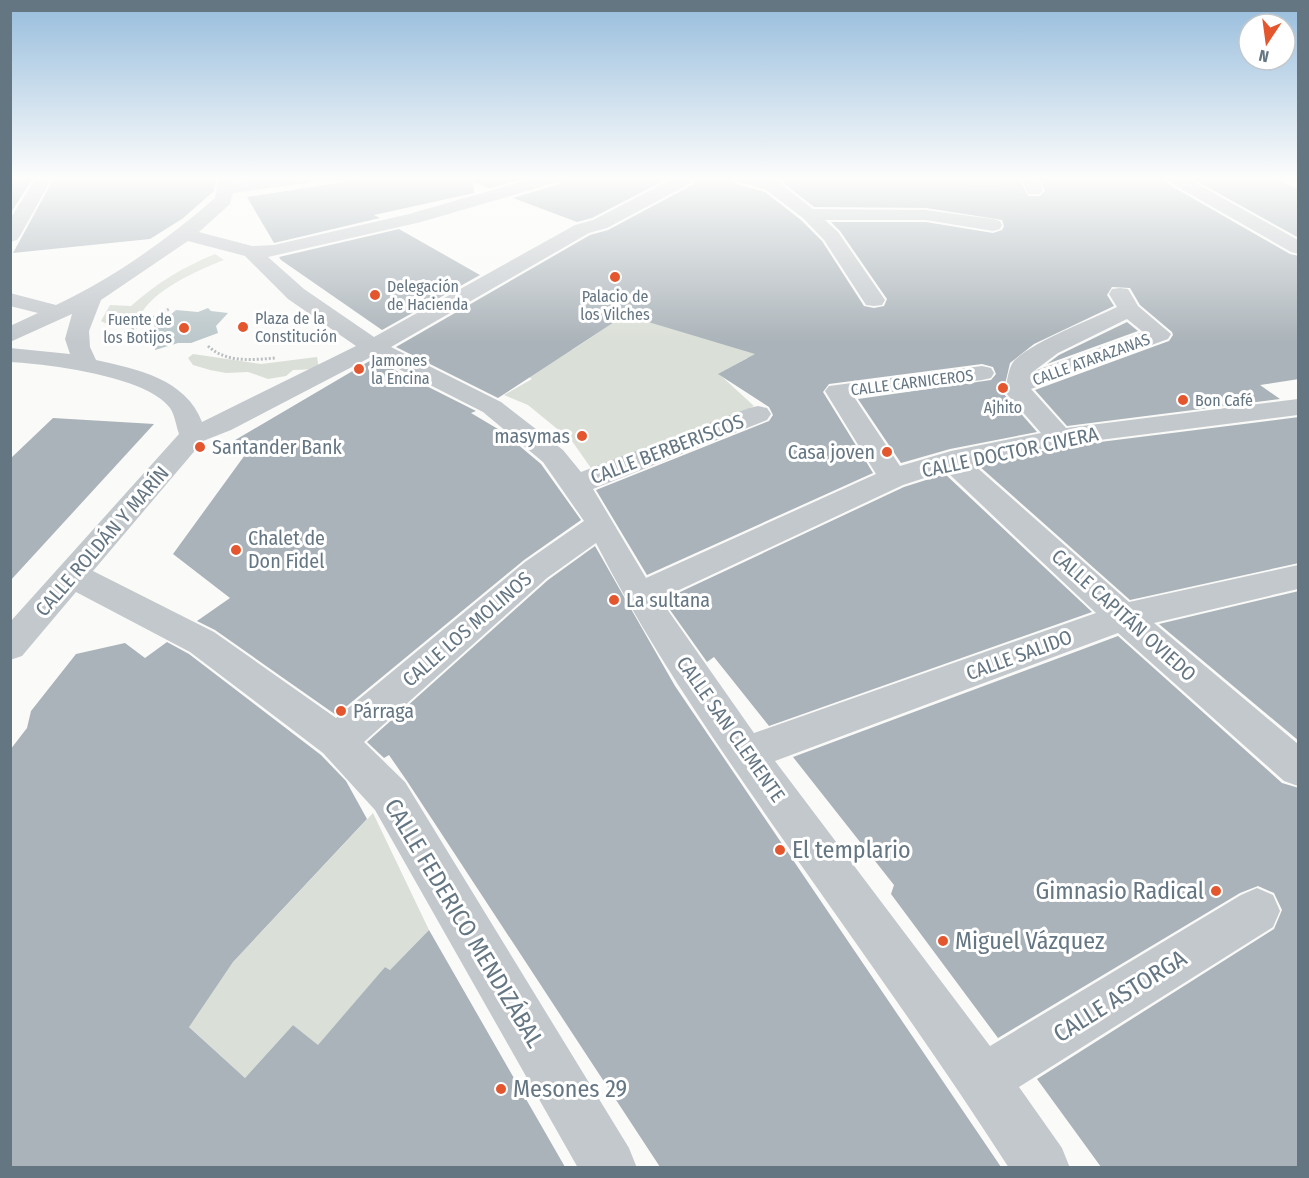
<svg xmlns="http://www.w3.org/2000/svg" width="1309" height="1178" viewBox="0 0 1309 1178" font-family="'Fira Sans Condensed',sans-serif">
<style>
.green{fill:#dadfd7}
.water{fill:#bbc7cb}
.building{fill:#aab3b9}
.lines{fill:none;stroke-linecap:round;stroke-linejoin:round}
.path-far1{stroke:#bbbfc2;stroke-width:2;stroke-dasharray:1.5 1.5;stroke-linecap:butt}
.path{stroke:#bbbfc2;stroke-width:3;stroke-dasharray:2 2;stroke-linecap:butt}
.minor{fill:#c3c8cc;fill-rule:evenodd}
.poi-dot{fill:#e4572e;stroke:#fff;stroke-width:2}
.labels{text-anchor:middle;stroke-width:6;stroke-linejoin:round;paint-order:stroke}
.far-poi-label{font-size:16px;fill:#657683;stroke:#fff;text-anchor:start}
.far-street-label{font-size:16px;fill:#657683;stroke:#fff}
.poi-label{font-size:20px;fill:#657683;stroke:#fff;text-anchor:start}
.street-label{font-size:20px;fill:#657683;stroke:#fff}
.near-poi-label{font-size:24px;fill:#657683;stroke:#fff;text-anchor:start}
.near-street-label{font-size:24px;fill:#657683;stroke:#fff}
</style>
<rect width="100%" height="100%" fill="#fafaf8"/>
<!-- green -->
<g class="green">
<path d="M215 254 224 260C198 270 150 291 139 318L126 319 109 325 101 321 110 305 131 306C157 283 183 267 215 254Z"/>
<polygon points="626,314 801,339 754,362 747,358 719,374 754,406 725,420 593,471 572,441 528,405 504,395 532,379 514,367 549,342 572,350"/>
<polygon points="193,354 261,364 317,357 319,369 293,370 286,376 268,379 248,372 226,373 210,370 193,365 188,358"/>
<polygon points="373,813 429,930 390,970 385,967 320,1047 293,1025 245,1078 185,1023 206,1001 233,962"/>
</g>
<!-- water -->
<polygon class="water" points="208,308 211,311 228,313 216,326 218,333 191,343 178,343 155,350 155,338 145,336 145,332 155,327 153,323 168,317 176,310 198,312"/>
<!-- building -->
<g class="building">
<polygon points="10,178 33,178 10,214"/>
<polygon points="54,178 216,178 214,191 182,219 150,239 13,253"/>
<polygon points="370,178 526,178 490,188 473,182 474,193 374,215 380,218 274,243 247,197"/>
<polygon points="562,178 669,178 592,218 577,222 513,198 559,184"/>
<polygon points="697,178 733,178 736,184 765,192 801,220 822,241 864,306 874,308 884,306 887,299 840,231 831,222 926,222 993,233 1002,230 1004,226 1002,220 926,208 814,207 783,183 782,178 1019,178 1028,196 1040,196 1045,191 1039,178 1165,178 1168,184 1290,254 1299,256 1299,379 1260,385 1280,399 1067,426 1035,390 1169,341 1173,335 1172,332 1140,305 1130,288 1112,287 1107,295 1114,306 1034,344 1010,363 1003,393 1037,432 950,449 901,463 858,399 991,380 996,374 993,367 982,364 829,384 823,392 873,473 647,575 596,490 769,421 773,415 769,407 718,374 755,354 625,315 498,398 396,347 590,235 608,230 694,184"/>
<polygon points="1191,178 1272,178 1299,189 1299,238"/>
<polygon points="399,229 480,275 382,330 281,260 279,257"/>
<polygon points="1127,322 1138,331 1047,364 1059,355"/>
<polygon points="373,359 476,411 471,413 503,432 541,464 581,520 524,560 336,715 215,630 197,621 230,598 173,554 250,448 225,446"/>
<polygon points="1299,417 1299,563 1130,600 978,465 1060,447"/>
<polygon points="53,418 154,424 10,581 10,459"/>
<polygon points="945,474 1092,612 769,726 714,657 707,662 663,600 904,487"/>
<polygon points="595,546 675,686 1001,1167 660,1167 407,781 389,755 384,758 367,742 548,580"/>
<polygon points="1299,591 1299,741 1159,624"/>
<polygon points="1118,636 1282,783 1299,788 1299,1167 1101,1167 1037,1079 1274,929 1282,910 1274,893 1258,886 1240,893 998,1038 891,894 894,885 793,757"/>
<polygon points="167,642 189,654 321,755 346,781 367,819 233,962 189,1027 245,1078 293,1025 318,1045 385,967 390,970 429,930 565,1167 10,1167 10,750 27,728 31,711 76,654 125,643 145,658"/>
</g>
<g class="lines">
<!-- path-far1 -->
<polyline class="path-far1" points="966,189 1001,189"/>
<!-- path -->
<g class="path">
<polyline points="116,341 123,334 169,309"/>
<path d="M208 346C226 363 252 360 275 358"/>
</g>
<!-- minor -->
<g class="minor">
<polygon points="36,178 52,178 20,236 17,240 10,242 10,219"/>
<path d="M218 178H234V183L271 178H315L307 183 233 193 230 204 199 232 252 246 274 245 409 214 534 178H560L558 182 421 222 268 257 304 289 374 337 575 225 593 220 674 178H695L693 182 607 228 589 233 391 347 501 402 563 450 581 472 749 408 758 406 767 408 771 414 767 420 593 489 646 578 876 474 825 391 829 386 982 366 991 368 994 373 991 378 982 380 854 397 900 466 951 451 1041 433 1005 392C1007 383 1008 368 1014 361 1035 340 1089 321 1117 307L1109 294 1112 289 1120 288 1128 289 1138 306 1171 334 1168 339 1031 389 1066 428 1298 399V415L1060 445 973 464 1129 602 1298 565V589L1154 623 1298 744V786L1284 781 1118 633 775 761 990 1046 1241 895 1257 888 1273 895 1280 911 1273 927 1019 1087 1062 1148 1070 1168H1009C937 1056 859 948 782 838 716 743 649 647 596 543L547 578 364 742 405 782 629 1148 637 1168H578L375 810 323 753 190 652 76 592 22 656 10 660V622L179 434C176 426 175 415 170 408 147 376 47 364 10 362V348L70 354 65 339 72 314 10 342V326L38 313 10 306V293L56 305C113 278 167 240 215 198ZM188 241 245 256 288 299 356 346 202 422C186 379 137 369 96 360L90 347 89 331 101 300ZM1127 319 1143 332 1034 371 1058 353ZM373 356 483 412 543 462 584 521 525 562 336 718 214 632 93 571 203 441 231 430ZM946 471 1096 613 754 733 660 599 903 485Z"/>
<polygon points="735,178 780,178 781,184 813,209 926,210 993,219 1000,221 1002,225 1000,229 993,231 926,220 825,220 838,232 885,300 882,305 874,306 866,305 824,240 803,218 766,190 737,182"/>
<polygon points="1021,178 1037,178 1043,190 1040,194 1028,194"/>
<polygon points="1167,178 1187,178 1298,240 1298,254 1291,252 1169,182"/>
</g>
</g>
<!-- sky -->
<linearGradient id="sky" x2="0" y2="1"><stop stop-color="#96bcdc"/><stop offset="0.52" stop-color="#fdfdfc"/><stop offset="1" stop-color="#fdfdfc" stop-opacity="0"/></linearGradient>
<rect width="1309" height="343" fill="url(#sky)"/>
<!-- markers -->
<g class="poi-dot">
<circle cx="615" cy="277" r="6"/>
<circle cx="375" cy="295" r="6"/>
<circle cx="243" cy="327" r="6"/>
<circle cx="184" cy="328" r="6"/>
<circle cx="359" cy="369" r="6"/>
<circle cx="1003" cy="388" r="6"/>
<circle cx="1183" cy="400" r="6"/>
<circle cx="582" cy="436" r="6"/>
<circle cx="200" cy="447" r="6"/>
<circle cx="887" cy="452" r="6"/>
<circle cx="236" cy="550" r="6"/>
<circle cx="614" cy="600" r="6"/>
<circle cx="341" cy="711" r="6"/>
<circle cx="780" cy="850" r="6"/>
<circle cx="1216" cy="891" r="6"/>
<circle cx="943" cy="941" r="6"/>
<circle cx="501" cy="1089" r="6"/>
</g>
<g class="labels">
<!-- far-poi labels -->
<g class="far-poi-label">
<text x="387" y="292">Delegación<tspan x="387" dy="18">de Hacienda</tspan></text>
<text x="615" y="302" text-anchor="middle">Palacio de<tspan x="615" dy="18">los Vilches</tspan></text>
<text x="255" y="324">Plaza de la<tspan x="255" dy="18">Constitución</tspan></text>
<text x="172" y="325" text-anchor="end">Fuente de<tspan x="172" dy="18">los Botijos</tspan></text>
<text x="371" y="366">Jamones<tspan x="371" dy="18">la Encina</tspan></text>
<text x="1195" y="406">Bon Café</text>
<text x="1003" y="413" text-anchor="middle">Ajhito</text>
</g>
<!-- far-street labels -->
<g class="far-street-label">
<text transform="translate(1091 359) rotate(-20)" y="6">CALLE ATARAZANAS</text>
<text transform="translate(912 382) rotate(-7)" y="6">CALLE CARNICEROS</text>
</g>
<!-- poi labels -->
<g class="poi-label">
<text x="570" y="443" text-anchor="end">masymas</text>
<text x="212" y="454">Santander Bank</text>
<text x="875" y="459" text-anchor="end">Casa joven</text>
<text x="248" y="545">Chalet de<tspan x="248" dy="23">Don Fidel</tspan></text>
<text x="626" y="607">La sultana</text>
<text x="353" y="718">Párraga</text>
</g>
<!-- street labels -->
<g class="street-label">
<text transform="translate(667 449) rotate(-21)" y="7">CALLE BERBERISCOS</text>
<text transform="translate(1010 452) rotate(-12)" y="7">CALLE DOCTOR CIVERA</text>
<text transform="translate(102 541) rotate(-49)" y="7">CALLE ROLDÁN Y MARÍN</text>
<text transform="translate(1124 615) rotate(42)" y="7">CALLE CAPITÁN OVIEDO</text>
<text transform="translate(467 629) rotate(-41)" y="7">CALLE LOS MOLINOS</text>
<text transform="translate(1019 655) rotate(-20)" y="7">CALLE SALIDO</text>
<text transform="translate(731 729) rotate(55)" y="7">CALLE SAN CLEMENTE</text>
</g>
<!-- near-poi labels -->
<g class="near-poi-label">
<text x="792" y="858">El templario</text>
<text x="1204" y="899" text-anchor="end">Gimnasio Radical</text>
<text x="955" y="949">Miguel Vázquez</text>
<text x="513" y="1097">Mesones 29</text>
</g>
<!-- near-street labels -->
<g class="near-street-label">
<text transform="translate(464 923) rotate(59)" y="8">CALLE FEDERICO MENDIZÁBAL</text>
<text transform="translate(1120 996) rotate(-32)" y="8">CALLE ASTORGA</text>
</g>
</g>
<!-- border -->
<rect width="1309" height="1178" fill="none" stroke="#657683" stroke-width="24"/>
<!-- north arrow -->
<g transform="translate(1267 42) rotate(193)"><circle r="28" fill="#ffffff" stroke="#c1c8cd" stroke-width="1.5"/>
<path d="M0-4.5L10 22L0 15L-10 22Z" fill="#e4572e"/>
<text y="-9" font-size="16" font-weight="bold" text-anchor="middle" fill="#657683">N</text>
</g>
</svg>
